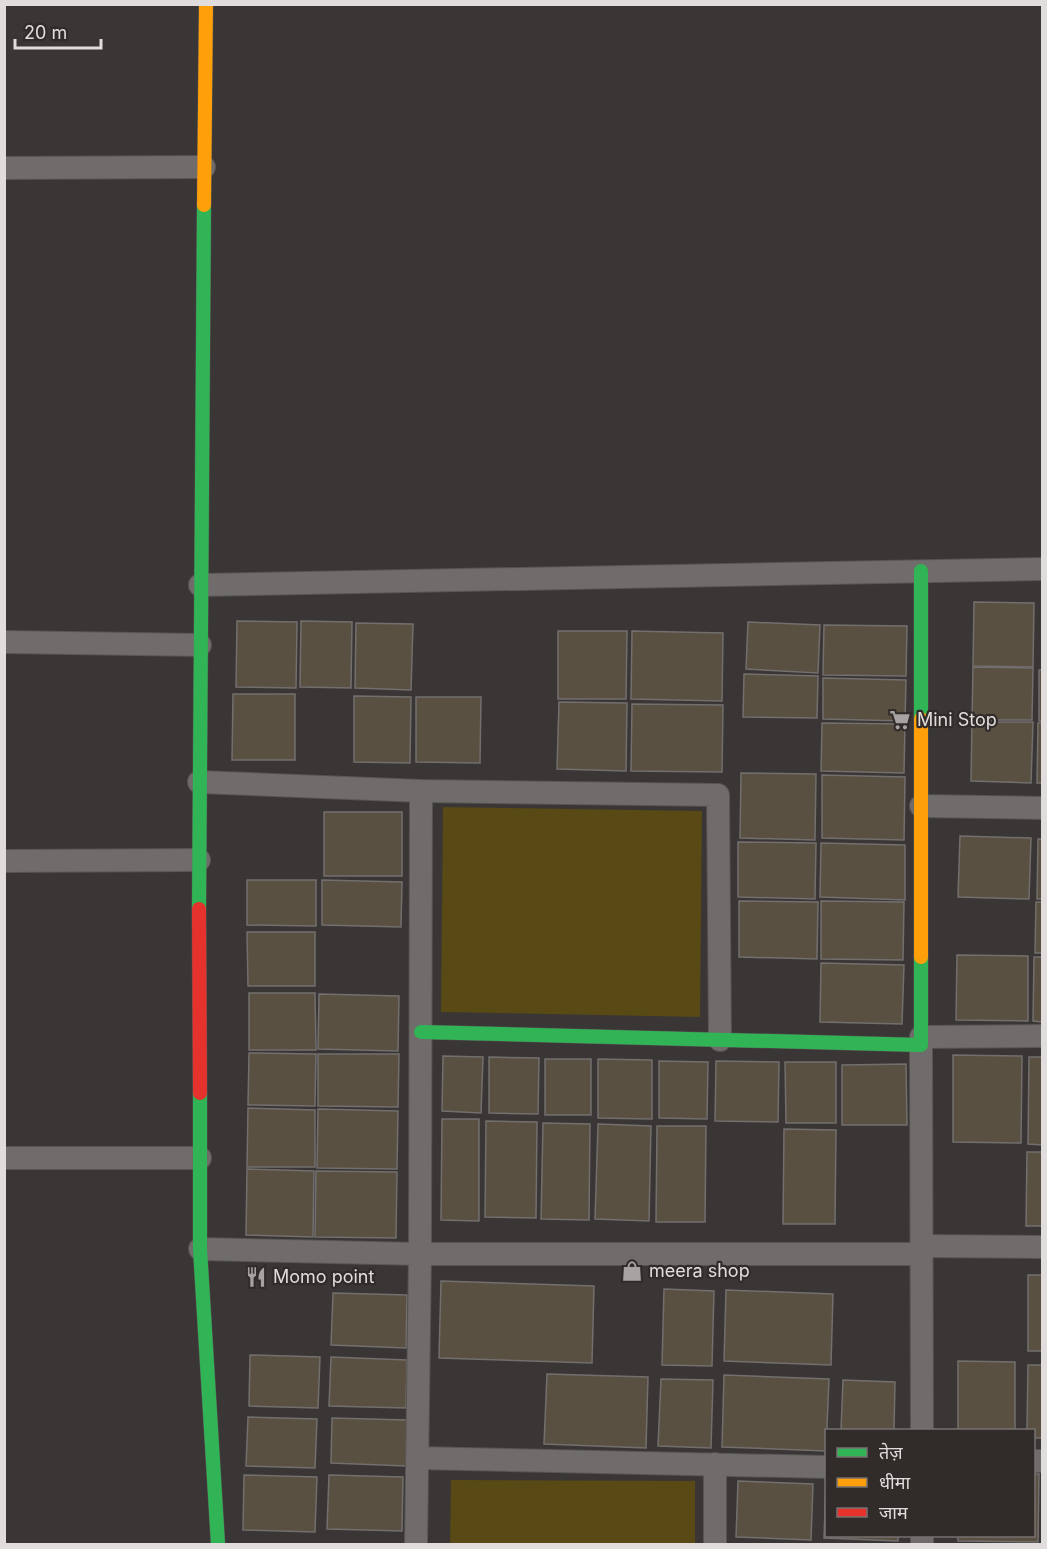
<svg xmlns="http://www.w3.org/2000/svg" width="1047" height="1549" viewBox="0 0 1047 1549" font-family="Inter,'Noto Sans Devanagari',sans-serif">
<style>
.green{fill:#584915}
.building{fill:#5a5041;stroke:#726f6e;stroke-width:1.5}
.lines{fill:none;stroke-linecap:round;stroke-linejoin:round}
.street-casing{stroke:#575453;stroke-width:24}
.fast-casing{stroke:#575453;stroke-width:15}
.slow-casing{stroke:#575453;stroke-width:15}
.jam-casing{stroke:#575453;stroke-width:15}
.street{stroke:#6f6c6b;stroke-width:22}
.fast{stroke:#30b455;stroke-width:14}
.slow{stroke:#ff9f0a;stroke-width:14}
.jam{stroke:#e5322d;stroke-width:14}
.labels{text-anchor:middle;stroke-width:4.5;stroke-linejoin:round;paint-order:stroke}
.poi-label{font-size:18px;fill:#e1dddc;stroke:#312b29;text-anchor:start}
</style>
<rect width="100%" height="100%" fill="#393635"/>
<!-- green -->
<g class="green">
<polygon points="443,807 702,811 700,1017 441,1012"/>
<polygon points="451,1480 695,1481 695,1544 450,1544"/>
</g>
<!-- building -->
<g class="building">
<polygon points="974,602 1034,603 1033,667 973,666"/>
<polygon points="237,621 297,622 296,688 236,687"/>
<polygon points="301,621 352,622 351,688 300,687"/>
<polygon points="748,622 820,625 818,673 746,669"/>
<polygon points="356,623 413,624 411,690 355,688"/>
<polygon points="824,625 907,626 906,676 823,675"/>
<polygon points="558,631 627,631 626,699 558,699"/>
<polygon points="632,631 723,633 722,701 631,699"/>
<polygon points="973,667 1033,668 1032,720 972,720"/>
<rect x="1039" y="670" width="3" height="51"/>
<polygon points="744,674 818,676 817,718 743,717"/>
<polygon points="823,678 906,680 905,721 823,719"/>
<polygon points="233,694 295,694 295,760 232,760"/>
<polygon points="354,696 411,697 410,763 354,762"/>
<polygon points="416,697 481,697 480,763 416,762"/>
<polygon points="559,702 627,703 626,771 557,769"/>
<polygon points="632,704 723,705 722,772 631,771"/>
<polygon points="972,722 1033,722 1031,783 971,781"/>
<polygon points="822,723 905,724 904,773 821,771"/>
<polygon points="1038,723 1042,723 1042,783 1037,783"/>
<polygon points="741,773 816,774 815,840 740,838"/>
<polygon points="822,775 905,777 904,840 822,838"/>
<rect x="324" y="812" width="78" height="64"/>
<polygon points="960,836 1031,838 1029,899 958,897"/>
<polygon points="1038,839 1042,839 1042,899 1037,899"/>
<polygon points="738,842 816,843 815,899 738,897"/>
<polygon points="821,843 905,845 905,900 820,897"/>
<polygon points="247,880 316,880 316,926 247,925"/>
<polygon points="322,880 402,882 401,927 322,925"/>
<polygon points="739,901 818,902 817,959 739,957"/>
<polygon points="821,901 904,902 903,960 821,959"/>
<polygon points="1036,902 1042,902 1042,953 1035,953"/>
<polygon points="247,932 315,932 315,986 248,986"/>
<polygon points="957,955 1028,956 1028,1021 956,1020"/>
<polygon points="1034,957 1042,957 1042,1022 1033,1021"/>
<polygon points="821,963 904,965 902,1024 820,1022"/>
<polygon points="249,993 315,993 316,1050 249,1050"/>
<polygon points="319,994 399,996 398,1051 318,1049"/>
<polygon points="249,1053 316,1054 315,1106 248,1105"/>
<polygon points="318,1054 399,1054 398,1107 318,1106"/>
<polygon points="953,1055 1022,1056 1021,1143 953,1142"/>
<polygon points="443,1056 483,1057 481,1113 442,1111"/>
<polygon points="489,1057 539,1058 538,1114 489,1113"/>
<polygon points="1029,1057 1042,1057 1042,1145 1028,1144"/>
<rect x="545" y="1059" width="46" height="56"/>
<polygon points="598,1059 652,1060 652,1119 598,1118"/>
<polygon points="659,1061 708,1062 707,1119 659,1118"/>
<polygon points="716,1061 779,1062 778,1122 715,1121"/>
<polygon points="785,1062 836,1062 836,1123 786,1123"/>
<polygon points="906,1064 907,1125 842,1125 842,1065"/>
<polygon points="248,1108 315,1110 315,1167 247,1167"/>
<polygon points="318,1109 398,1111 397,1169 317,1168"/>
<polygon points="442,1119 479,1119 479,1221 441,1220"/>
<polygon points="486,1121 537,1122 536,1218 485,1217"/>
<polygon points="543,1123 590,1124 589,1220 541,1219"/>
<polygon points="598,1124 651,1126 649,1221 595,1219"/>
<polygon points="657,1126 706,1126 705,1222 656,1222"/>
<polygon points="784,1129 836,1130 835,1224 783,1224"/>
<polygon points="1027,1152 1042,1152 1042,1226 1026,1226"/>
<polygon points="247,1169 314,1171 313,1237 246,1235"/>
<polygon points="316,1171 397,1172 396,1238 315,1237"/>
<rect x="1028" y="1275" width="14" height="76"/>
<polygon points="441,1281 594,1286 592,1363 439,1358"/>
<polygon points="664,1289 714,1291 712,1366 662,1365"/>
<polygon points="726,1290 833,1294 831,1365 724,1361"/>
<polygon points="333,1293 407,1295 406,1348 331,1345"/>
<polygon points="250,1355 320,1357 318,1408 249,1406"/>
<polygon points="331,1357 407,1360 406,1408 329,1406"/>
<polygon points="958,1361 1015,1362 1015,1430 958,1430"/>
<polygon points="1028,1365 1042,1365 1042,1438 1034,1438 1034,1430 1027,1430"/>
<polygon points="547,1374 648,1377 646,1448 544,1444"/>
<polygon points="724,1375 829,1379 826,1451 722,1447"/>
<polygon points="661,1379 713,1380 711,1448 658,1446"/>
<polygon points="843,1380 895,1382 894,1430 841,1430"/>
<polygon points="248,1417 317,1419 315,1468 246,1466"/>
<polygon points="332,1418 407,1420 406,1466 331,1463"/>
<polygon points="1034,1474 1039,1474 1038,1542 958,1541 958,1536 1034,1536"/>
<polygon points="244,1475 317,1477 315,1532 243,1530"/>
<polygon points="329,1475 403,1477 402,1531 327,1529"/>
<polygon points="738,1481 813,1484 811,1540 736,1537"/>
<polygon points="826,1483 826,1536 898,1536 898,1541 824,1538"/>
</g>
<g class="lines">
<!-- street casing -->
<g class="street-casing">
<g id="street">
<polyline points="4,168 204,167"/>
<polyline points="200,585 1042,569"/>
<polyline points="4,642 200,645"/>
<polyline points="199,782 421,791 718,795 720,1040"/>
<polyline points="421,791 420,1254 921,1254"/>
<polyline points="921,806 1042,808"/>
<polyline points="4,861 199,860"/>
<polyline points="921,1037 1042,1036"/>
<polyline points="921,1045 922,1430"/>
<polyline points="4,1158 200,1158"/>
<polyline points="921,1246 1042,1247"/>
<polyline points="200,1249 420,1254 416,1544"/>
<polyline points="417,1458 826,1467"/>
<polyline points="1034,1461 1042,1461"/>
<polyline points="715,1464 715,1544"/>
<polyline points="922,1536 922,1544"/>
</g>
</g>
<!-- fast casing -->
<g class="fast-casing">
<g id="fast">
<polyline points="921,571 921,719"/>
<polyline points="199,909 204,205"/>
<polyline points="421,1032 921,1045 921,957"/>
<polyline points="200,1093 200,1249 218,1544"/>
</g>
</g>
<!-- slow casing -->
<g class="slow-casing">
<g id="slow">
<polyline points="204,205 206,4"/>
<polyline points="921,719 921,957"/>
</g>
</g>
<!-- jam casing -->
<g class="jam-casing">
<polyline id="jam" points="199,909 200,1093"/>
</g>
<!-- street -->
<use href="#street" class="street"/>
<!-- fast -->
<use href="#fast" class="fast"/>
<!-- slow -->
<use href="#slow" class="slow"/>
<!-- jam -->
<use href="#jam" class="jam"/>
</g>
<!-- icons -->
<defs>
<g id="supermarket-bare" transform="scale(1.62)"><path d="M-6-5.5h2.5l.6 2H6L4.5 2H-2.5L-4.4-4H-6ZM-1.5 3.2a1.3 1.3 0 1 0 .1 0ZM3 3.2a1.3 1.3 0 1 0 .1 0Z" fill="#a6a3a2" stroke="#312b29" stroke-width="2.5" paint-order="stroke"/></g>
<g id="shop-bare" transform="scale(1.62)"><path d="M-5-2.5h2.3a2.7 3.5 0 0 1 5.4 0H5L5.5 6h-11ZM-1.5-2.5h3a1.5 2.3 0 0 0-3 0Z" fill="#a6a3a2" stroke="#312b29" stroke-width="2.5" paint-order="stroke"/></g>
<g id="restaurant-bare" transform="scale(1.62)"><path d="M-5-6h1v4h1v-4h1v4h1v-4h1v5L-1.5 .5V6h-2V.5L-5-1ZM5-6V6H3V1.5H1.5Q1.5-4 5-6Z" fill="#a6a3a2" stroke="#312b29" stroke-width="2.5" paint-order="stroke"/></g>
</defs>
<g fill-rule="evenodd">
<use href="#supermarket-bare" x="900" y="720"/>
<use href="#shop-bare" x="632" y="1271"/>
<use href="#restaurant-bare" x="256" y="1277"/>
</g>
<g class="labels">
<!-- poi labels -->
<g class="poi-label">
<text x="917" y="726">Mini Stop</text>
<text x="649" y="1277">meera shop</text>
<text x="273" y="1283">Momo point</text>
</g>
</g>
<!-- border -->
<rect width="1047" height="1549" fill="none" stroke="#e1dddc" stroke-width="12"/>
<!-- legend -->
<rect x="825" y="1429" width="210" height="108" fill="#312b29" stroke="#777271" stroke-width="1.5"/>
<rect x="837" y="1448" width="30" height="9" fill="#30b455" stroke="#777271" stroke-width="1.5"/>
<text x="879" y="1459" font-size="18" fill="#e1dddc">तेज़</text>
<rect x="837" y="1478" width="30" height="9" fill="#ff9f0a" stroke="#777271" stroke-width="1.5"/>
<text x="879" y="1489" font-size="18" fill="#e1dddc">धीमा</text>
<rect x="837" y="1508" width="30" height="9" fill="#e5322d" stroke="#777271" stroke-width="1.5"/>
<text x="879" y="1519" font-size="18" fill="#e1dddc">जाम</text>
<!-- scale -->
<path d="M15 39v9h86v-9" fill="none" stroke="#e1dddc" stroke-width="3"/>
<text x="24" y="39" font-size="18" fill="#e1dddc" stroke="#312b29" stroke-width="4.5" paint-order="stroke">20 m</text>
</svg>
